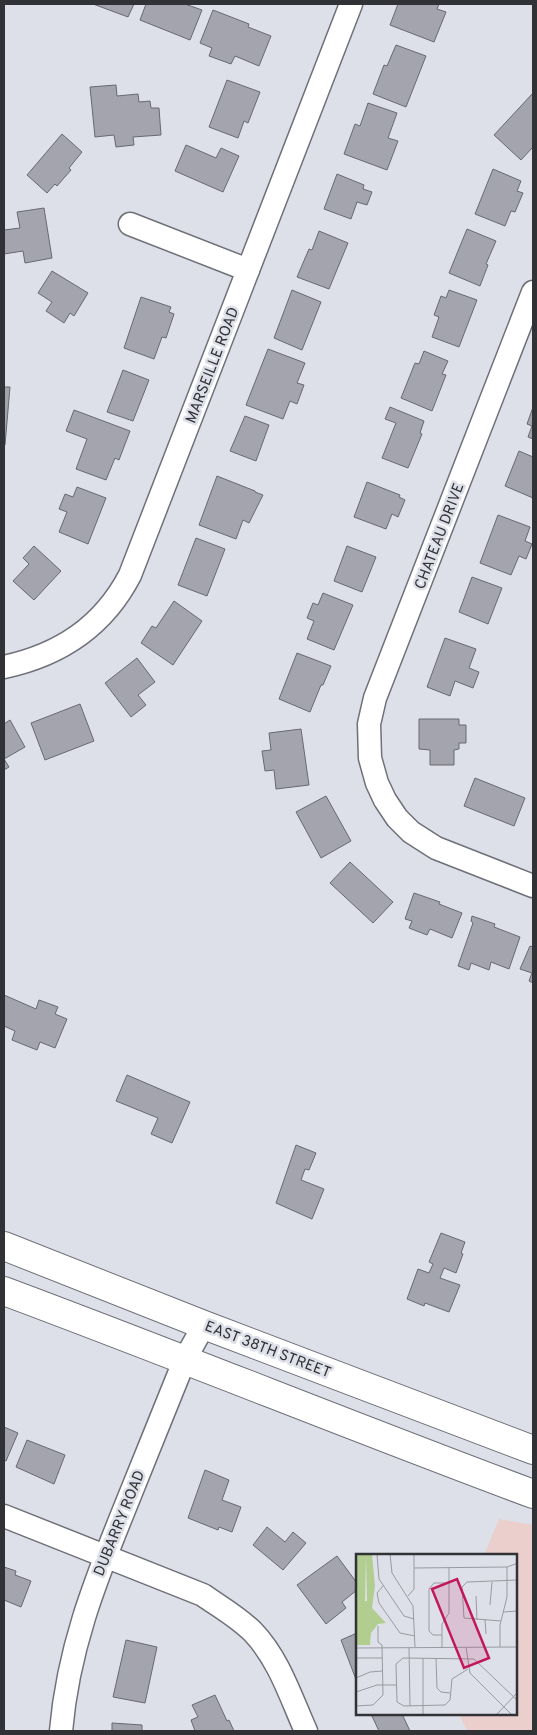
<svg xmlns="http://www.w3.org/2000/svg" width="537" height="1735" viewBox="0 0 537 1735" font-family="Overpass,sans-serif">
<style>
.commercial{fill:#eacfcd}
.building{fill:#a3a4ad;stroke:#686871}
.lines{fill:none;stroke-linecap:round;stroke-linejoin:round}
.minor-casing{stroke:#6f7079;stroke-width:25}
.secondary-casing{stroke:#6f7079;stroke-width:30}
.minor{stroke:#fff;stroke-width:22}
.secondary{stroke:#fff;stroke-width:28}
.labels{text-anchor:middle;stroke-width:5;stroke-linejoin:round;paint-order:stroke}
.street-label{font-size:15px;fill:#313235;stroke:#dee0e9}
.inset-road{fill:none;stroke:#999aa1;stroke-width:1}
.view{fill:#c2185b;fill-opacity:0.15;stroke:#c2185b;stroke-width:2.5}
.inset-edge{fill:none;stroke:#313235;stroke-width:2.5}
</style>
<rect width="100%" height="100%" fill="#dee0e9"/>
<!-- commercial -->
<polygon class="commercial" points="499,1519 533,1525 533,1731 467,1731 459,1714 516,1714 516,1555 484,1555"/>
<!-- building -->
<g class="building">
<polygon points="93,4 134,4 128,17"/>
<polygon points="146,4 185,4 202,10 190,40 140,20"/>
<polygon points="398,4 439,4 437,9 446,12 434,42 390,25"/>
<polygon points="213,10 249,24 248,27 271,36 259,66 235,56 231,64 209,56 212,48 200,43"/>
<polygon points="396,45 426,56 406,107 373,94 384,65 387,66"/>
<polygon points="227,80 260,92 248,123 244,121 238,138 209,127"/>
<polygon points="116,85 117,96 138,94 139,102 150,101 151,108 159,108 161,135 133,137 134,145 116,147 114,135 95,137 90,87"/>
<polygon points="533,93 533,147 521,160 494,135"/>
<polygon points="368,103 397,113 388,138 398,141 387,170 344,154 355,124 360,126"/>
<polygon points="62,134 82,152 69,168 71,170 57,186 55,184 47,193 27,175"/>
<polygon points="186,145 216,158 221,148 239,156 223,192 175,171"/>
<polygon points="493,169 521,181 517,191 523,193 515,212 511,211 505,226 475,214"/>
<polygon points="337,174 364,185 363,189 372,192 367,205 357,202 351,219 324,209"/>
<polygon points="44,208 52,258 25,263 23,251 4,254 4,230 20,228 17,212"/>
<polygon points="467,229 496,241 486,264 488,265 480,286 449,273"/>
<polygon points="319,231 348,243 329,289 297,277 309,249 312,250"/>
<polygon points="52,271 88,293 74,316 70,313 64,323 46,311 52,302 38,293"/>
<polygon points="292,290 321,302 302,350 274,338"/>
<polygon points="449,290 477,300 459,347 432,337 439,317 434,315 441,296 446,298"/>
<polygon points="141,297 171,307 169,312 174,314 166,338 162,337 154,359 124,348"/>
<polygon points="268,349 305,363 297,383 304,385 297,404 290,401 283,419 246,405"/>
<polygon points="424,351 448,361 442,374 446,375 432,411 401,398 415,363 419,364"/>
<polygon points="123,370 149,380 133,421 107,412"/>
<polygon points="4,387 10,387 5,445 4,445"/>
<polygon points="390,407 424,421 420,433 422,434 408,468 382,458 396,423 385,419"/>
<polygon points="533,407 533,439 528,437 532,426 527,424"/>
<polygon points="74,410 130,431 119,460 115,458 106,480 76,469 87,439 66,431"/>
<polygon points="245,416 269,425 256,461 230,451"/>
<polygon points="519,451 533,457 533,498 505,486"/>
<polygon points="217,476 255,491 255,492 263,495 249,523 243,520 236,539 199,525"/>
<polygon points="367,482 400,495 399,497 405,500 398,517 392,514 386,529 354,517"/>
<polygon points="77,487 106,498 88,544 59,532 67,512 59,509 65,494 73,497"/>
<polygon points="498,515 530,527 525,541 532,544 526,559 519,556 511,575 480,563"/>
<polygon points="196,538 225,549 207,596 178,585"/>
<polygon points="34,546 61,571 34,600 13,581 29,564 23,558"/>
<polygon points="347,546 376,557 362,592 334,581"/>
<polygon points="472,577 502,588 488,624 459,612"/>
<polygon points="323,593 353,605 334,650 307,639 314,621 307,618 313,603 318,605"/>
<polygon points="174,601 202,621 173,665 141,643 152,626 156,628"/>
<polygon points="445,638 476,649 469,668 479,672 473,688 455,681 450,696 427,687"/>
<polygon points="297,653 331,666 323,685 321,685 310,712 279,699"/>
<polygon points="137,658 155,682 138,695 146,705 131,717 105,683"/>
<polygon points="80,704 94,741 45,760 31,723"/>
<polygon points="419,719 459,719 459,725 466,725 466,743 459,743 459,749 454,750 454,765 430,765 430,750 419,749"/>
<polygon points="10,720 25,747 4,759 9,767 4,770 4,724"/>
<polygon points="301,729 309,785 276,789 274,770 265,771 262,751 271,750 269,733"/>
<polygon points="475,778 525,798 514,826 464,806"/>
<polygon points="326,796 351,841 321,858 296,812"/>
<polygon points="350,862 393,902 373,923 330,883"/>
<polygon points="414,893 440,902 439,904 462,913 452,938 430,929 427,935 409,928 412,921 405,919"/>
<polygon points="472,916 495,924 494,927 520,937 509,969 491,962 489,970 471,963 469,970 458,966 473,923 471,921"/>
<polygon points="530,946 533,947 533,983 529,981 532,973 520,969"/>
<polygon points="4,995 36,1009 39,1000 58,1007 55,1014 67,1019 55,1048 40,1042 37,1050 12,1040 15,1031 4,1026"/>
<polygon points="127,1075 190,1102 172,1143 151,1134 158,1118 116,1101"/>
<polygon points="296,1145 316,1153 309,1170 305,1169 301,1180 324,1189 312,1219 276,1203"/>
<polygon points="441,1233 465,1242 461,1253 463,1254 456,1273 444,1268 440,1278 460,1285 449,1312 425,1303 424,1306 407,1299 418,1269 429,1273 433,1264 429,1262"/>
<polygon points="4,1427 18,1433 6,1461 4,1460"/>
<polygon points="27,1440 65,1455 54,1484 16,1467"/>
<polygon points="205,1470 229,1480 222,1500 241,1507 232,1532 219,1527 218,1530 188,1518"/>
<polygon points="267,1527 285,1542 293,1532 306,1543 283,1570 253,1545"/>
<polygon points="337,1556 357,1583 357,1590 342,1602 346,1608 326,1624 297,1585"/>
<polygon points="4,1567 16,1571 15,1575 31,1581 21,1607 4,1600"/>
<polygon points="357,1633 357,1682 341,1640"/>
<polygon points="126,1640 157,1647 145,1703 113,1697"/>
<polygon points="215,1695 227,1721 229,1720 234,1731 195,1731 191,1720 198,1717 192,1705"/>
<polygon points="371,1714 402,1714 410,1731 379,1731"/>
<polygon points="112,1723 142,1725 142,1731 112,1731"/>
</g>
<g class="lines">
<!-- minor casing -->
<g class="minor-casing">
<g id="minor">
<polyline points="130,224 248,270"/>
<polyline points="533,292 375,698 369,724 370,758 377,783 385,800 397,818 411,832 436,848 533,886"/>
<path d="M4 667C60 655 103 627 130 575L351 4"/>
<path d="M4 1516 203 1595C220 1607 238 1617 253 1632 279 1659 291 1698 306 1731"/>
<path d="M61 1731C68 1650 94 1584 124 1510 144 1460 165 1409 185 1359L204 1325"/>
</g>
</g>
<!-- secondary casing -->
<g class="secondary-casing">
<g id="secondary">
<polyline points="4,1246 204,1325 533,1450"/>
<path d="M4 1291C181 1357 356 1428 533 1494"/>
</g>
</g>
<!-- minor -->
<use href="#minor" class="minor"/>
<!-- secondary -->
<use href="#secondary" class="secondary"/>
</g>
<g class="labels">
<!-- street labels -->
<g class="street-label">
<text transform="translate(212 365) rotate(-69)" y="5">MARSEILLE ROAD</text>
<text transform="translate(439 536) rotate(-69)" y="5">CHATEAU DRIVE</text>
<text transform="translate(268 1349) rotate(21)" y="5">EAST 38TH STREET</text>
<text transform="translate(119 1523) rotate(-68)" y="5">DUBARRY ROAD</text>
</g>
</g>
<!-- overview -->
<g transform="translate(356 1554)">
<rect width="161" height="161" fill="#dee0e9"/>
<path d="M0 0H10L9 48 0 49Z" fill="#b1cd90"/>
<path d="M10 0H16L19 32 16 54 30 69 22 70 15 79 14 91H0V49L11 47Z" fill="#b1cd90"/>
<path class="inset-road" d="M21 0 23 25 48 62 58 65M34 0 36 19 57 52 59 93M58 14 151 13 162 9M27 32 21 39 23 49 44 79 59 82M52 42 58 35V0M120 42 121 66M134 51 136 28M147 58 162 57M129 65 130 80M145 67 108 64 106 33 111 28 162 26M86 81H77L73 77V35L78 29H92M86 93V70L93 59V13M110 93 114 119 156 161M144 93V71L151 43V13M0 94 162 93M53 94 54 152M0 104H26M67 104V161M80 104 81 134 85 138 94 139M112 115 96 125 94 146 89 151 48 152 41 148 40 110 47 104 118 105 162 147M0 124 14 118 26 117M0 138 21 131H40M0 152 17 151 27 141 26 91 22 88V72M140 161 162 138"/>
<path class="view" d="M101 25 133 104 108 114 76 35Z"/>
<rect width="161" height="161" class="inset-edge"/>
</g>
<!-- border -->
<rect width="537" height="1735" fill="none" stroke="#313235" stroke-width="10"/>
</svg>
